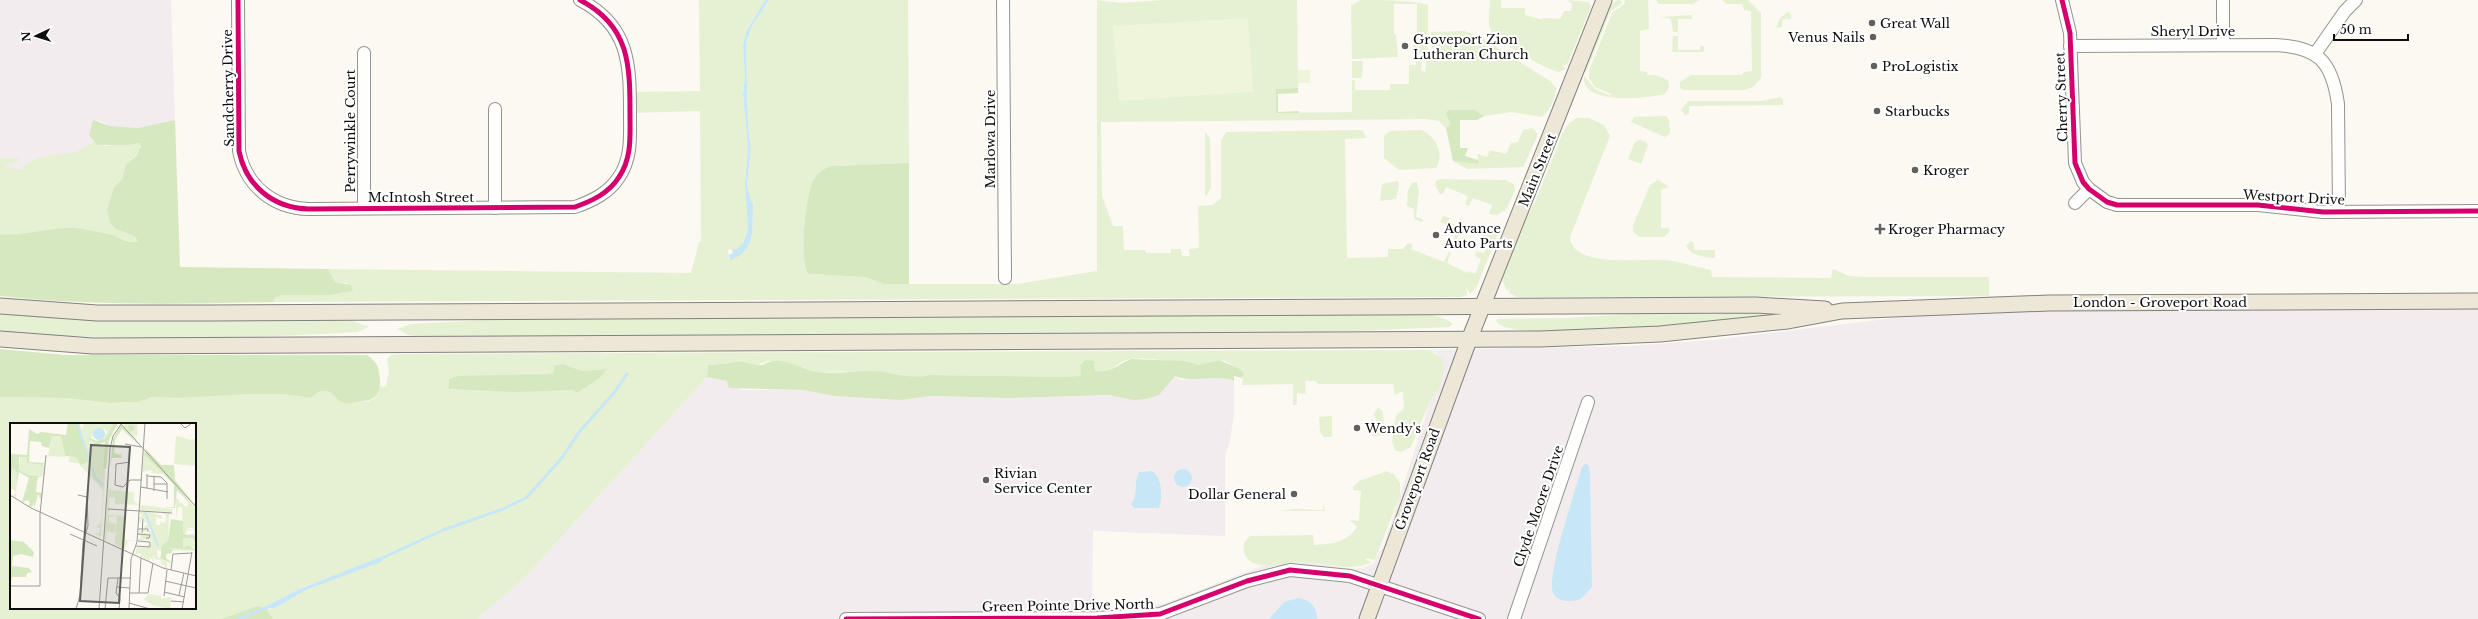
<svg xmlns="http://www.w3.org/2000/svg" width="2478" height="619" viewBox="0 0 2478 619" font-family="'Libre Baskerville',serif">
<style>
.industrial{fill:#f2ecef}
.green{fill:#e5f1d2;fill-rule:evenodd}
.forest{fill:#d6e8bf}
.pitch{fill:#eef5db}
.water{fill:#c8e7f6}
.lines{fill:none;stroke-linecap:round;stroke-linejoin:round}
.stream{stroke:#c8e7f6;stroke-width:3}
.minor-casing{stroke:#949390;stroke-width:14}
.major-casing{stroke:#81817d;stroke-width:17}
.minor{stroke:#fefefd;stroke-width:12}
.major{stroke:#ede7d8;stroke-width:15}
.cycleway-casing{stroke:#fff;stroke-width:8}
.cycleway{stroke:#d6006c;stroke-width:5}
.poi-dot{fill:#60605d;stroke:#fff;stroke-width:1.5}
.labels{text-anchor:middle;stroke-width:4;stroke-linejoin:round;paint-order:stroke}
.poi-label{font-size:13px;fill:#0d0d0d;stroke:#fff;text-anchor:start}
.street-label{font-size:13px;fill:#0d0d0d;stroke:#fff}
.inset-river{fill:none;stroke:#c8e7f6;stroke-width:2}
.inset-road{fill:none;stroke:#9c9b96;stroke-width:1}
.view{fill:#60605d;fill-opacity:0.15;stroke:#60605d;stroke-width:2}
.inset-edge{fill:none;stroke:#0d0d0d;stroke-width:2}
</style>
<rect width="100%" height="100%" fill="#fbf9f2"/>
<!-- industrial -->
<g class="industrial">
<polygon points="0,0 171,0 175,120 138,128 110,126 98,120 104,146 127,145 127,233 134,236 0,234"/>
<polygon points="2478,295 2478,619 477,619 524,578 707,377 724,379 743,390 803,390 834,396 900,400 931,396 1009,398 1109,395 1125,398 1159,395 1175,376 1181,380 1214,377 1234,381 1234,414 1230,440 1225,456 1225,536 1093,531 1092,610 1120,611 1166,603 1262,566 1281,563 1308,562 1353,569 1363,568 1373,564 1384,545 1431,399 1439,390 1437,353 1430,350 1630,346 1712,340 1894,318 1989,311 1989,296"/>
</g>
<!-- green -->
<g class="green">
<path d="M699 0H765L746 32 743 46 745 77 743 94 748 147 745 183 748 230 741 247 737 250 728 249 729 259C757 250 752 228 753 203H751L747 185 751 149 748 125 746 43 752 26 769 0H908L909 163 830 166C822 170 816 174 812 183 806 198 798 263 809 274L865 277 884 284H1017L1097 271V0L1121 3 1164 0H1297L1298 88 1276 89V113L1352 112V80H1355V90H1390V84H1409V65H1416V58L1422 59 1421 70 1425 72 1427 58H1432L1431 32 1464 31 1479 36 1550 81 1556 88C1556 97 1549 114 1541 117L1512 112 1484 116 1480 113 1447 118 1452 125 1446 128 1439 121 1426 119 1101 122 1102 196 1113 226H1123L1124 250H1145L1146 253H1171V249H1181L1182 256H1190L1189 249 1199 248 1198 206 1213 205 1221 198V141L1226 132 1362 130 1367 138 1345 139 1347 258 1388 257V249H1403L1408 243 1413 245 1411 249 1444 262 1449 252H1451L1447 263 1467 273 1468 271 1475 274 1481 259 1475 256 1476 251 1484 253 1490 238 1482 235C1485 228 1491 226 1498 225L1500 229 1477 286 1470 294 1466 287 1467 295 1461 297 273 302 275 298 281 295H330L353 291 347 283 335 282 328 269 691 273 699 242H701L700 111 630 113V92L700 91Z"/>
<path d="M1361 0C1381 0 1410 0 1428 5V34L1417 35V4H1394V34L1396 35 1398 57 1352 59 1351 5Z"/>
<path d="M1490 0H1501V8H1525V15L1543 20V18L1560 19 1564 11H1571L1572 4 1568 0 1589 2 1591 6 1568 63 1563 66 1565 69 1559 72C1547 71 1497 41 1491 31 1487 24 1490 8 1490 0Z"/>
<polygon points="1620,0 1622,3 1610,12 1586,72 1584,70 1609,7 1615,1"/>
<path d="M1625 0H1648L1649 29 1640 31V71L1647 72V75H1655L1668 80 1669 87 1665 94C1649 98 1580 106 1584 76L1595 89 1611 96V94L1595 87 1589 78V71L1612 13 1624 4Z"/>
<polygon points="1656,0 1700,0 1692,4 1659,4"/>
<polygon points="1722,0 1748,0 1761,13 1761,78 1753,87 1745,90 1684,90 1680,88 1680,82 1691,75 1742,75 1744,72 1752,71 1751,11 1744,10 1742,4 1727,4"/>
<polygon points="1788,12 1791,14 1791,19 1783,19 1782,27 1776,28 1780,18"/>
<polygon points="1692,15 1692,19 1678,19 1678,32 1673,32 1671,19 1660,17"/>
<polygon points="1673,36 1678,36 1678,50 1700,50 1700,46 1704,46 1704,52 1672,52"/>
<polygon points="1428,38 1428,53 1413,53 1413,39"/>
<polygon points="1352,61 1363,61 1362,78 1352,78"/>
<polygon points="1780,97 1783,99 1783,105 1689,106 1689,114 1685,115 1681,110 1688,101 1763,101"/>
<polygon points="1666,116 1669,120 1670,133 1665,137 1631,122 1634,117"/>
<path d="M1577 118H1589L1604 125 1610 136 1570 237C1572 269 1642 258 1663 260 1680 261 1695 267 1711 270L1712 277 1831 278 1833 269 1849 276 1863 277H1989V296L1518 297 1509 293 1510 288 1507 291 1501 277 1516 235 1535 202 1563 132 1569 123Z"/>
<polygon points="1532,128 1537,133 1537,137 1523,167 1467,169 1453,161 1478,164 1478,154 1487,157 1490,150 1506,154 1511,143 1518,142 1523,130"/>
<path d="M1421 130C1435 135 1445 153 1436 168L1399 170 1384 158V137L1386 134 1391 131Z"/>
<polygon points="1205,132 1210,138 1211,187 1207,195 1205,195"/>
<polygon points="1640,140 1646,142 1648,145 1641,164 1628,159 1635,142"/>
<path d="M93 142 104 146 140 143V151L126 165 122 180 114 187 107 210 110 222 114 228 134 236 138 241C127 243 122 238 112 235 104 233 81 228 73 228 48 227 24 238 0 234V158H20L19 161 3 166 20 170C26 167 30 161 36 159 59 151 71 159 93 142Z"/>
<polygon points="1440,179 1505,180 1514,184 1515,190 1506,210 1496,215 1489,214 1492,205 1473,198 1469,206 1465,204 1468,196 1446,187 1443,194 1440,194 1435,185 1436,181"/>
<polygon points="1658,180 1669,187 1661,190 1661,228 1668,228 1670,231 1664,237 1640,237 1633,232 1633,226 1650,185"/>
<polygon points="1398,181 1399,186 1396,199 1380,201 1382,184"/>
<polygon points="1417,182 1419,191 1416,217 1423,219 1422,222 1414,219 1414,209 1407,206 1408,190 1412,183"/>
<polygon points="1443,216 1450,218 1448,222 1461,227 1456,241 1453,240 1458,229 1440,222"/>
<path d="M1691 241 1694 243V250H1715V258C1705 258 1689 255 1686 245Z"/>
<path d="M1801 312C1764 317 1509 348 1496 321L1498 319 1567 318 1647 313Z"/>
<path d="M0 314 118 320 335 319 352 321 369 327 357 332C237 339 119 341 0 332Z"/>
<path d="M1396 314C1414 314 1439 312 1453 324L1449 327 1302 333 423 337 408 335 397 329 412 324 522 318Z"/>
<path d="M1430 350 1443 359 1444 371 1439 390 1431 399 1411 447 1401 452 1395 450 1392 442 1396 416 1404 408 1403 391 1395 395 1393 384H1319L1315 381H1305L1306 394 1297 393V405H1293V384L1242 385 1243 377C1238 371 1233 364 1225 361 1215 358 1208 365 1198 365 1177 364 1152 356 1131 359 1118 360 1112 375 1095 371V366L1085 360 1080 365 1081 373 1080 376 1060 377 929 375 916 377 873 371 818 372 784 362 768 361 757 365 744 362 725 363 716 366 708 365 707 377 524 578 477 619H273L266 609 275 608 306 590 382 561 380 557 297 590 265 607 234 619H0V397L66 398 111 403 139 402 152 397 177 398 253 394H284L311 398C320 390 329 387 337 399 351 402 379 408 380 386L386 387 389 371 387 359 391 355 401 354ZM563 364 582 371 606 369 600 378 577 393 573 390 488 391 476 388 451 390 449 379 549 374 554 372 558 365ZM11 424H195V608H11Z"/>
<polygon points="1378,407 1383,412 1384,429 1380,435 1373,437 1373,432 1376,432 1376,417 1373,416"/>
<polygon points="1332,416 1332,437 1324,437 1320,432 1319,417"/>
<path d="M1387 471 1391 474 1393 473 1400 483V495L1375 560 1366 558V560L1372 562C1349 573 1326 562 1302 562 1289 563 1262 569 1251 562 1244 557 1243 551 1244 543L1250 536 1313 535 1314 545C1332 544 1346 543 1357 527L1350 520 1359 521 1361 491 1353 490V487L1359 481Z"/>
<polygon points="1323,503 1325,511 1280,511 1294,509 1323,510"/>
</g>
<!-- forest -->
<g class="forest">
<polygon points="1298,88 1298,93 1278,94 1278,112 1299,111 1299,113 1276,113 1276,89"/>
<polygon points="1448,110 1475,110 1484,116 1477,120 1460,120 1460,148 1468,148 1465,156 1478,160 1478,164 1453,161 1446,128 1451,125 1446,114"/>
<path d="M93 120 110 126 138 128 175 120 180 267 328 269 335 282 351 285 353 291 330 295H281L275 298 273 302C183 304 91 306 0 296V234C24 237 48 227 73 228 81 228 104 233 112 235 121 238 127 244 138 241L134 236 114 228 110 222 107 210 114 187 122 180 126 165 137 155 141 146 139 143 127 145H97L89 135Z"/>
<path d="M909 163V284H884L865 277 809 274C798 263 806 198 812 183 816 174 822 170 830 166Z"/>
<path d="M0 349 65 355H367C373 359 378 364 379 372 382 393 379 400 357 402 352 403 346 404 342 402 334 399 333 390 324 391 318 391 315 395 311 398L284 394H253L177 398 152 397 139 402 111 403 66 398 0 397Z"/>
<path d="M1131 359 1183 361 1198 365 1219 360 1238 368 1244 373 1242 378 1234 376V381C1212 373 1194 384 1175 376L1159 395 1146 399 1133 400 1109 395 1009 398 931 396 900 400 834 396 803 390 729 388 727 381 707 377 708 365C720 366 731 361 743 362 750 363 756 366 763 365 780 353 801 370 818 372 836 374 853 371 871 371 890 371 909 380 929 375L1060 377 1080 376 1081 373 1080 365 1085 360 1094 361 1095 371C1109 374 1119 364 1131 359Z"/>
<polygon points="563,364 582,371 607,369 600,378 577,393 573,390 514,392 449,389 449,379 459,376 549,374 554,372 554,366"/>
<polygon points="258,606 266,609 273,619 221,619"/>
</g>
<!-- pitch -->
<g class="pitch">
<polygon points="1248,18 1253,92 1119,101 1113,26"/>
<rect x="1298" y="70" width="12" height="13"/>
</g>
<!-- water -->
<g class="water">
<path d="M765 0H769L752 26 746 43 748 125 751 149 747 185 751 202 753 203C752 227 757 251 730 260L729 255 733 253 732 249H737L743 243 748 230 745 183 748 147 743 94 745 77 743 46 746 32Z"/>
<path d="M1586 463 1589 467 1590 474 1592 587 1581 599C1573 602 1557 603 1553 593 1546 575 1576 489 1582 467Z"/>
<circle cx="1183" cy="478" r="9"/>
<path d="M1152 471C1162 477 1163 498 1159 508H1134L1131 504C1139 495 1133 483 1139 472Z"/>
<polygon points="380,557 383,561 306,590 275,608 263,608 297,590"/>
<path d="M1298 598C1310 600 1317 606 1317 619H1269L1284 602Z"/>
</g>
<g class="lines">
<!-- stream -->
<g class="stream">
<polyline points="378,560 443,530 503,509 526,498 561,459 580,431 614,393 627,374"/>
<polyline points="238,619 268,607"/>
</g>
<!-- minor casing -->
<g class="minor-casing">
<g id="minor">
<path d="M238 0 239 151C246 186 273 208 309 209L575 207C592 201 609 193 619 177 632 158 630 136 630 115 630 65 630 26 580 0"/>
<polyline points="1003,0 1005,278"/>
<polyline points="2062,0 2070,33 2075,163 2083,182 2089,189 2107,202 2117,205 2258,205 2323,212 2478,211"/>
<polyline points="2223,0 2223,45"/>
<path d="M2070 46 2275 45C2318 47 2332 61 2338 104L2339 212"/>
<polyline points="364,53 364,208"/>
<polyline points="2315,54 2345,11 2356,0"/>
<polyline points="495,109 495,208"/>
<polyline points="2075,203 2089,189"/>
<polyline points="846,619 1097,618 1160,614 1247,581 1290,570 1350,576 1479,619"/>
<polyline points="1514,619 1588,402"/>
</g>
</g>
<!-- major casing -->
<g class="major-casing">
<g id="major">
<polyline points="0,306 97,313 209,313 1755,305 1825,309"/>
<polyline points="0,339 93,346 1540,339 1660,334 1788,321 1842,311 2049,303 2478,301"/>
<polyline points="1367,619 1469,340 1604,0"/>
</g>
</g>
<!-- minor -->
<use href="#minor" class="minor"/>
<!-- major -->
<use href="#major" class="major"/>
<!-- cycleway casing -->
<g class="cycleway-casing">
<g id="cycleway">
<path d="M238 0 239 151C246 186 273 208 309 209L575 207C592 201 609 193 619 177 632 158 630 136 630 115 630 65 630 26 580 0"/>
<polyline points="2062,0 2070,33 2075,163 2083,182 2089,189 2107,202 2117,205 2258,205 2323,212 2478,211"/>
<polyline points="846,619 1097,618 1160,614 1247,581 1290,570 1350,576 1479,619"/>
</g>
</g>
<!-- cycleway -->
<use href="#cycleway" class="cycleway"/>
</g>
<!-- markers -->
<g class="poi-dot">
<circle cx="1872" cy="23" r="4"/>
<circle cx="1873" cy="37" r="4"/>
<circle cx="1405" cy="46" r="4"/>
<circle cx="1874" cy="66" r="4"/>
<circle cx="1877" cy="111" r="4"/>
<circle cx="1915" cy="170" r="4"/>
<path d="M1878 223h4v4h4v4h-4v4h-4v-4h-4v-4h4z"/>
<circle cx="1436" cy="235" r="4"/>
<circle cx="1357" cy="428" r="4"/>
<circle cx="986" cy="480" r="4"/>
<circle cx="1294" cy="494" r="4"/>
</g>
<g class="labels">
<!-- poi labels -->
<g class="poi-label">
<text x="1880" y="28">Great Wall</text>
<text x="1865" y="42" text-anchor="end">Venus Nails</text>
<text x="1413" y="44">Groveport Zion<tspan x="1413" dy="15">Lutheran Church</tspan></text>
<text x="1882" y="71">ProLogistix</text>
<text x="1885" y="116">Starbucks</text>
<text x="1923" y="175">Kroger</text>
<text x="1444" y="233">Advance<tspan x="1444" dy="15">Auto Parts</tspan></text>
<text x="1888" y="234">Kroger Pharmacy</text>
<text x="1365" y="433">Wendy's</text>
<text x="994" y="478">Rivian<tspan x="994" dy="15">Service Center</tspan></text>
<text x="1286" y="499" text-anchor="end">Dollar General</text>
</g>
<!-- street labels -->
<g class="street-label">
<text x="2193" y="36">Sheryl Drive</text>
<text transform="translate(228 88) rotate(-91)" y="5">Sandcherry Drive</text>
<text transform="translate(2061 97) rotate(-92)" y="5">Cherry Street</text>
<text transform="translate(350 131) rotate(-90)" y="5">Perrywinkle Court</text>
<text transform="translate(990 139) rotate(-90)" y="5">Marlowa Drive</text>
<text transform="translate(1537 170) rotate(-68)" y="5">Main Street</text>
<text x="421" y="202">McIntosh Street</text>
<text transform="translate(2294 197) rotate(3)" y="5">Westport Drive</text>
<text x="2160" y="307">London - Groveport Road</text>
<text transform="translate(1417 479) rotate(-70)" y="5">Groveport Road</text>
<text transform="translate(1538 506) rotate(-71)" y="5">Clyde Moore Drive</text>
<text transform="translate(1068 605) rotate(-1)" y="5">Green Pointe Drive North</text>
</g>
</g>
<!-- overview -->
<g transform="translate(10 423)">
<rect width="186" height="186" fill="#fbf9f2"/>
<path d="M73 0H104L96 17 94 13 98 9 94 6 84 8 80 18 94 22 95 19 93 45 95 48 91 114 85 111 89 110 90 105 86 104 91 100 93 67 68 40 58 39 60 33 66 34 71 42 79 39 69 5 70 2 73 7ZM115 0H127L128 13 123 9 128 14 124 12 128 19 113 4ZM42 13H51L55 34 38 33ZM166 13 182 17 186 15V43L164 41ZM134 28 141 38 153 51 141 50 142 47 132 49ZM10 34H17V40L34 42V53L18 52 9 47ZM99 40V67L109 68 111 64V68L124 69V78L129 82 105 81V75L99 74 98 92 115 93V117L127 118H118L115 126 105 121 107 93 99 94V99L106 101 105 110 97 108 96 116 99 118 95 116ZM3 45 7 50 6 75 3 73 6 69 0 64ZM175 74 186 87V115L183 105H177L183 108 176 107 177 112 173 109 172 84H168L166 95V75L176 84 179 80ZM131 75V82L163 86 162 89 130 87ZM136 88 152 93V96L146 94V102H150V96L151 100 156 99V92L153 90H159L158 118 152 125 156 124 157 125 177 126 186 128 147 127 148 136 151 133V137L162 140 161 146 160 147 158 146H161V140L157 139V145H154L156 141 153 142 150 137 149 140 150 137 145 136 144 131 143 138 140 134V138L134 135V132L133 135 130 133 131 130 125 131 127 124 137 125 136 123 139 122V119L140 123 137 124H141L142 117H128L131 114 128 111 129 106 130 110 133 111V107H137L133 110 139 111V107L141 110V106L133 105 138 100 134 99 135 96H130L132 100 129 99V94H132L130 89ZM173 114 183 115 186 125 177 122 173 125ZM139 171 151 173V176L161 174 160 186 142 182 134 176Z" fill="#e5f1d2"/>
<path d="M58 0H70L69 5 80 38 71 42 66 34 55 33 51 13H42L39 25 32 23 31 19 20 18 19 39 34 40 33 42 17 40V34H9V47L18 52 33 53 28 54 27 58 26 69 32 70 31 77 28 71 24 86V80L22 84 18 83 20 80 18 77 12 79 19 55 9 49 6 64 7 50 3 45 0 59V31L17 32 19 6 27 11 31 9 56 12ZM104 0H108L99 17 96 46H93L95 19 88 21 79 17 80 15 87 18 96 15ZM111 2 119 9 118 2 125 3 123 8 118 9 128 21 112 6 105 17 104 30 110 32 112 30 111 35H102L100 44 103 16ZM135 25 151 42H164L165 57 186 83 165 61 186 87 167 67 165 85 154 84H164V62L134 31 136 29ZM161 96 173 98V109L176 112 184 111 186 115V122L183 115H173V125L178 122 186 127 158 125 162 126V130L156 131V135L162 140 151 136V124L158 118ZM0 117 14 119 24 129 23 134 11 131 3 133 2 143 19 145 22 149 17 150 16 154H2L1 158Z" fill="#d6e8bf"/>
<path d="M83 11a6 6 0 1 1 12 0a6 6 0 1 1-12 0Z" fill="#c8e7f6"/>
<path class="inset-river" d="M67 0 80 38M82 45 86 55 93 62M135 89 148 123"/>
<path class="inset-road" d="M110 0 186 84M170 0 175 5 182 0M115 21 131 24M120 39 106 41 105 62 113 64 120 57H132M137 53 151 54 157 60V76M144 61H157M131 64 158 69M137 65V51M144 68V54M0 72 21 85 153 145 186 153M98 86 162 90M128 106H138V109M132 110 133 96M60 111 87 123M128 111 140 112 139 115H136M126 123 140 124V119L128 118M161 147 163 131 182 130M98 155H121M155 158 186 165M0 163H30V91L36 32M107 164 120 165M154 169 175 174M106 170 110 175 109 186M106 170 108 155M120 170H138L143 140M129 170 131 135M169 172 174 150M154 173 157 147M161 178 174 179M119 180 140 186M66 186 70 172 73 119 78 103 77 74 68 72M89 186 100 26 103 13 112 0M95 186 98 155M119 186 121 136 127 119 135 0M172 186 182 129"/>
<path class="view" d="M81 22 120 24 109 180 70 178Z"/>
<rect width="186" height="186" class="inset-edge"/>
</g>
<!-- north arrow -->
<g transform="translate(36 36) rotate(266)" stroke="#ffffff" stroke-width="3" paint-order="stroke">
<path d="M0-3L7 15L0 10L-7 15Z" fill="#0d0d0d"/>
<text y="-6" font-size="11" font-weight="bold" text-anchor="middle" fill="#0d0d0d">N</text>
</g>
<!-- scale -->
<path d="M2334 34v6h74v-6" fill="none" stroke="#0d0d0d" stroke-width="2"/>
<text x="2340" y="34" font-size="12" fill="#0d0d0d" stroke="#ffffff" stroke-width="3" paint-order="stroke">50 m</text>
</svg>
